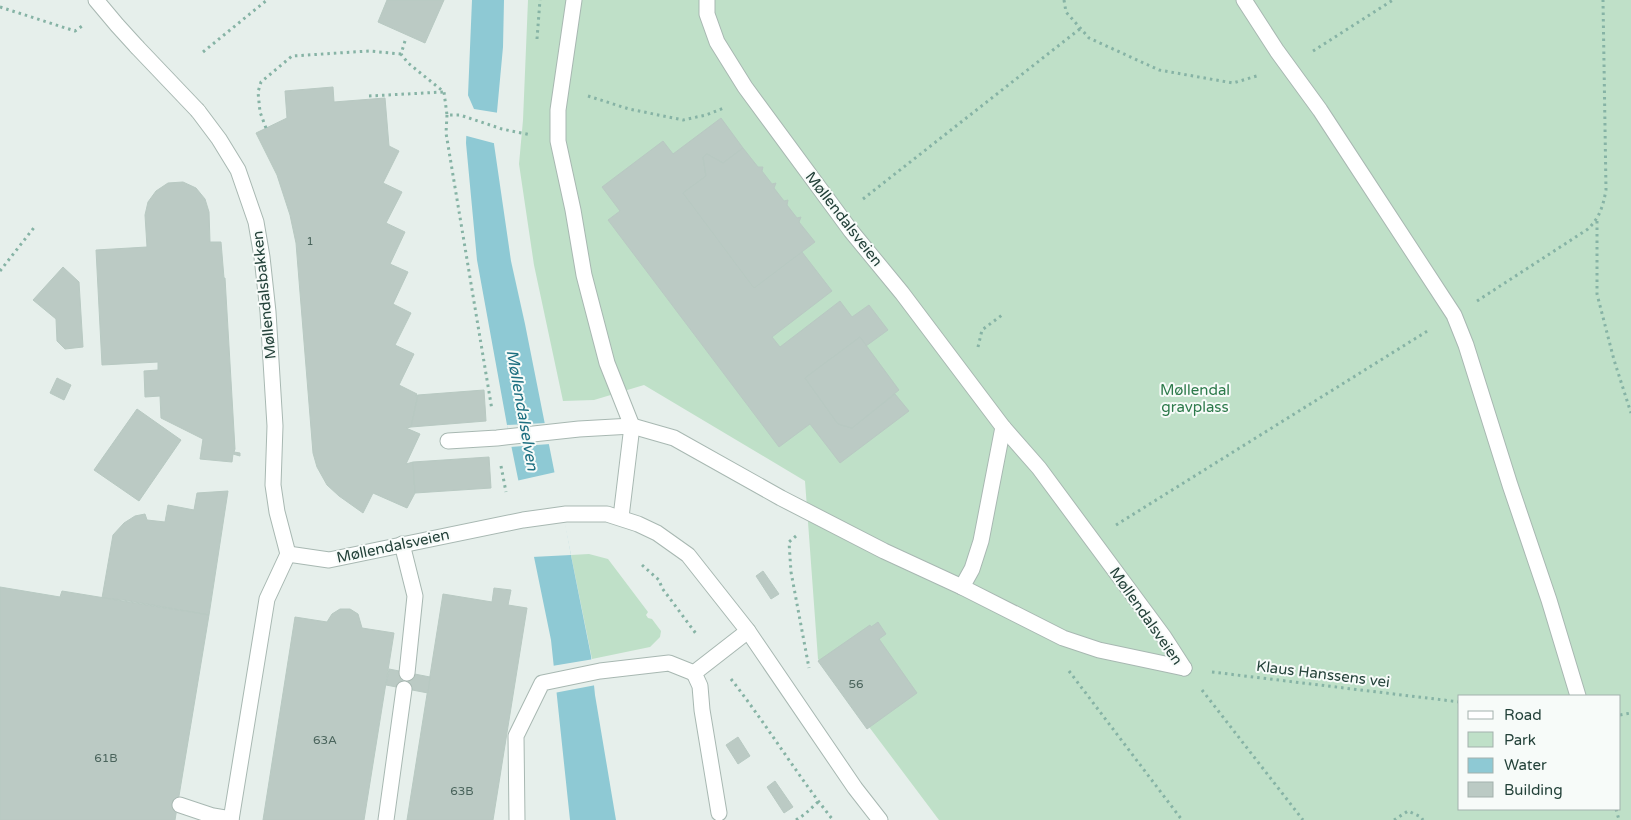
<svg xmlns="http://www.w3.org/2000/svg" width="1631" height="820" viewBox="0 0 1631 820" font-family="'Varela Round',sans-serif">
<style>
.green{fill:#bfe0c8;fill-rule:evenodd}
.water{fill:#8ec9d4}
.pier{fill:#e6efeb}
.building{fill:#bbcac4;stroke:#b8c9c2}
.lines{fill:none;stroke-linecap:round;stroke-linejoin:round}
.minor-casing{stroke:#a8b8b2;stroke-width:17}
.path{stroke:#86b3a5;stroke-width:3;stroke-dasharray:2.5 4;stroke-linecap:butt}
.minor{stroke:#fff;stroke-width:15}
.minor-bridge-casing{stroke:#a8b8b2;stroke-width:17;stroke-linecap:butt}
.minor-bridge{stroke:#fff;stroke-width:15}
.labels{text-anchor:middle;stroke-width:4;stroke-linejoin:round;paint-order:stroke}
.number-label{font-size:12px;fill:#4a645c}
.street-label{font-size:15px;fill:#24423a;stroke:#f7fbf9}
.park-label{font-size:15px;fill:#2d7a4b;stroke:#f7fbf9}
.water-label{font-size:16px;font-style:italic;fill:#1c6f80;stroke:#f7fbf9}
</style>
<rect width="100%" height="100%" fill="#e6efeb"/>
<!-- green -->
<g class="green">
<path d="M528 0H1631V820H939L818 659 805 481 644 385 594 400 563 401 534 265 519 164 523 120ZM1460 696H1620V809H1460Z"/>
<polygon points="589,554 608,559 648,612 646,615 648,618 652,619 661,631 660,637 650,647 592,659 571,555"/>
</g>
<!-- water -->
<polygon class="water" points="472,0 504,0 503,47 494,144 511,261 525,324 591,656 595,695 616,820 570,820 551,640 507,425 477,260 466,143"/>
<!-- pier -->
<g class="pier">
<polygon points="465,92 467,93 474,109 499,113 497,144 463,135"/>
<polygon points="546,423 550,444 510,447 507,425"/>
<polygon points="556,472 571,555 532,557 516,481"/>
<polygon points="594,659 596,685 554,693 552,666"/>
</g>
<!-- building -->
<g class="building">
<polygon points="387,0 444,0 425,43 378,22"/>
<polygon points="333,87 334,102 385,98 389,146 399,151 383,183 402,192 386,223 405,232 390,264 408,272 393,304 411,313 395,345 414,354 399,385 417,394 415,396 418,395 411,427 406,428 420,434 406,464 413,462 415,493 407,508 373,493 363,513 339,496 327,485 317,467 313,453 296,243 290,215 277,175 256,133 287,118 285,91"/>
<polygon points="721,118 743,148 723,163 707,154 703,157 706,176 683,193 754,288 802,252 832,291 772,337 780,347 840,301 852,317 869,305 888,330 866,346 860,337 805,378 838,424 852,428 895,394 909,411 840,463 810,424 779,447 608,220 620,211 602,187 663,141 673,154"/>
<polygon points="743,148 758,167 763,167 762,171 772,184 776,183 774,188 784,201 788,200 787,205 797,218 801,217 799,222 815,242 754,288 683,193 706,176 703,157 707,154 723,163"/>
<polygon points="183,182 196,188 205,199 209,212 210,242 221,242 224,278 225,278 235,449 234,452 240,453 240,456 233,454 232,462 200,459 203,439 161,418 160,396 145,397 144,371 158,370 158,362 102,365 96,250 147,247 145,215 148,202 156,191 168,183"/>
<polygon points="63,267 79,282 83,347 65,349 57,341 56,319 33,300"/>
<polygon points="860,337 899,390 852,428 838,424 805,378"/>
<polygon points="57,378 71,385 64,400 50,393"/>
<polygon points="484,390 486,421 411,427 418,395"/>
<polygon points="137,409 181,440 139,501 94,470"/>
<polygon points="489,457 491,488 415,493 413,462"/>
<polygon points="228,491 209,615 123,600 102,598 113,535 124,523 135,516 145,514 147,520 165,522 168,505 194,510 197,493"/>
<polygon points="763,571 779,594 771,599 756,576"/>
<polygon points="0,587 60,597 62,591 209,615 175,820 0,820"/>
<polygon points="494,588 511,590 508,605 527,608 493,820 407,820 443,594 492,602"/>
<polygon points="340,609 350,609 358,614 362,628 394,633 364,820 263,820 295,617 327,622 332,614"/>
<polygon points="878,622 886,634 879,639 917,693 867,729 818,661 870,625 871,627"/>
<polygon points="389,669 430,677 428,693 386,685"/>
<polygon points="738,737 750,756 738,764 726,745"/>
<polygon points="775,781 793,807 784,813 767,787"/>
</g>
<g class="lines">
<!-- minor casing -->
<g class="minor-casing">
<g id="minor">
<polyline points="96,0 117,25 137,47"/>
<polyline points="574,0 558,110 558,141 573,210 584,275 607,363 632,426 621,517"/>
<polyline points="707,0 707,14 717,42 745,87 851,231 902,293 1003,427 1039,468 1164,637 1184,668"/>
<polyline points="1244,0 1277,51 1320,110 1454,315 1466,345 1510,485 1549,600 1578,696"/>
<polyline points="198,111 219,139 238,170 256,222 262,257 268,312 275,426 273,485 277,512 288,554"/>
<polyline points="448,441 497,438 579,429 632,426 674,438 781,498 884,551 962,587 1063,638 1099,650 1184,668"/>
<polyline points="402,544 415,596 407,673"/>
<polyline points="288,554 329,560 523,520 566,514 607,514 638,524 657,533 688,555 748,631 855,788 880,820"/>
<polyline points="962,587 972,569 981,541 1003,427"/>
<polyline points="180,805 213,816 231,819"/>
<polyline points="719,813 702,710 700,686 694,673 748,631"/>
<polyline points="231,820 267,599 288,554"/>
<polyline points="386,820 404,689"/>
<polyline points="517,820 516,736 542,683 600,671 669,663 694,673"/>
</g>
</g>
<!-- path -->
<g class="path">
<polyline points="1064,0 1066,12 1089,38 1159,70 1233,83 1260,75"/>
<polyline points="0,7 75,31 82,26"/>
<polyline points="537,39 540,0"/>
<polyline points="405,41 401,54 408,63 444,92 447,115 460,115 502,129 531,135"/>
<polyline points="1313,51 1393,0"/>
<polyline points="203,52 267,0"/>
<polyline points="369,96 443,92"/>
<polyline points="588,96 629,109 683,120 706,115 724,108"/>
<polyline points="447,115 446,133 492,410"/>
<polyline points="266,128 260,112 258,92 261,82 292,56 369,51 401,54"/>
<polyline points="863,199 1081,28"/>
<polyline points="1597,221 1597,294 1614,360 1631,413"/>
<polyline points="0,271 36,225"/>
<path d="M1477 301 1588 229C1600 217 1603 206 1606 190L1603 0"/>
<polyline points="978,347 982,330 1002,315"/>
<polyline points="501,466 506,492"/>
<polyline points="1116,525 1429,330"/>
<polyline points="796,536 789,542 791,572 809,668"/>
<polyline points="642,565 659,580 662,588 697,635"/>
<polyline points="1069,671 1182,820"/>
<polyline points="1212,672 1460,702"/>
<path d="M731 679C767 725 797 775 833 820"/>
<polyline points="1202,690 1303,820"/>
<polyline points="1620,715 1631,713"/>
<polyline points="1616,809 1619,820"/>
<polyline points="796,820 805,814 818,802"/>
<polyline points="1394,820 1408,811 1421,817 1423,820"/>
</g>
<!-- minor -->
<use href="#minor" class="minor"/>
<!-- minor-bridge casing -->
<g class="minor-bridge-casing">
<polyline id="minor-bridge" points="137,47 198,111"/>
</g>
<!-- minor-bridge -->
<use href="#minor-bridge" class="minor-bridge"/>
</g>
<g class="labels">
<!-- number labels -->
<g class="number-label">
<text x="310" y="245">1</text>
<text x="856" y="688">56</text>
<text x="325" y="744">63A</text>
<text x="106" y="762">61B</text>
<text x="462" y="795">63B</text>
</g>
<!-- street labels -->
<g class="street-label">
<text transform="translate(844 219) rotate(52)" y="5">Møllendalsveien</text>
<text transform="translate(264 295) rotate(-96)" y="5">Møllendalsbakken</text>
<text transform="translate(393 546) rotate(-12)" y="5">Møllendalsveien</text>
<text transform="translate(1146 616) rotate(55)" y="5">Møllendalsveien</text>
<text transform="translate(1323 674) rotate(7)" y="5">Klaus Hanssens vei</text>
</g>
<!-- park labels -->
<g class="park-label">
<text x="1195" y="395">Møllendal<tspan x="1195" dy="17">gravplass</tspan></text>
</g>
<!-- water labels -->
<g class="water-label">
<text transform="translate(523 410) rotate(80)" y="6">Møllendalselven</text>
</g>
</g>
<!-- legend -->
<rect x="1458" y="695" width="162" height="115" fill="#f7fbf9" stroke="#a3b1ad"/>
<rect x="1468" y="711" width="25" height="8" fill="#ffffff" stroke="#a3b1ad"/>
<text x="1504" y="720" font-size="15" fill="#24423a">Road</text>
<rect x="1468" y="732" width="25" height="15" fill="#bfe0c8" stroke="#a3b1ad"/>
<text x="1504" y="745" font-size="15" fill="#24423a">Park</text>
<rect x="1468" y="758" width="25" height="15" fill="#8ec9d4" stroke="#a3b1ad"/>
<text x="1504" y="770" font-size="15" fill="#24423a">Water</text>
<rect x="1468" y="782" width="25" height="15" fill="#bbcac4" stroke="#a3b1ad"/>
<text x="1504" y="795" font-size="15" fill="#24423a">Building</text>
</svg>
